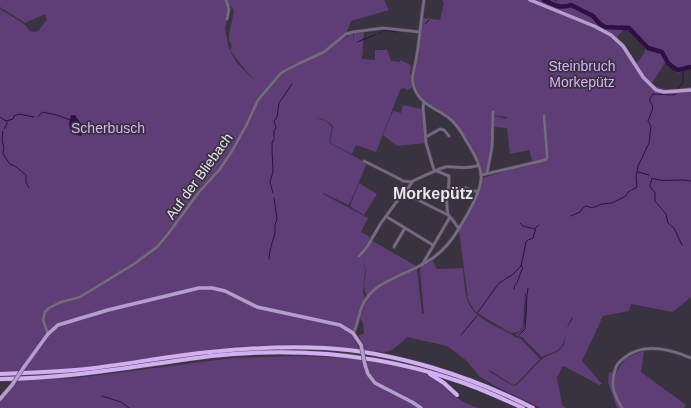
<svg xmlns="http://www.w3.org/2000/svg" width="691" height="408" viewBox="0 0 691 408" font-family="Arial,sans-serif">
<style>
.green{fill:#5f3e78;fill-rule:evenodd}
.water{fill:#300e46}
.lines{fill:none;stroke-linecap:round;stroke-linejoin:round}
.stream{stroke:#300e46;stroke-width:1}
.river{stroke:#300e46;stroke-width:4.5}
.minor-casing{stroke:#554f5b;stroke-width:3.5}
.major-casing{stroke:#554f5b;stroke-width:4.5}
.highway-casing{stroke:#554f5b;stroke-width:5}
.minor{stroke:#776984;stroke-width:2.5}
.major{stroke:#b89bd3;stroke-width:3.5}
.highway{stroke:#d2aef2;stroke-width:4}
.major-bridge-casing{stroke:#554f5b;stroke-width:4.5;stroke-linecap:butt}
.major-bridge{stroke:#b89bd3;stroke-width:3.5}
.labels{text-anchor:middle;stroke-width:3.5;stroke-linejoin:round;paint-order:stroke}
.park-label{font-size:14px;fill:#d7b1f8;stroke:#39323f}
.street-label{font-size:14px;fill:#e9e5ee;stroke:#39323f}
.quarter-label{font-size:16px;font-weight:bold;fill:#e9e5ee;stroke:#39323f}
</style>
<rect width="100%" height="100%" fill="#39323f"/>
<!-- green -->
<g class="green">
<path d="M0 0H226L229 12 225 29 229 49 237 63 255 81 238 61 230 50 232 46C231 44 230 42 229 40 228 36 233 16 234 11L232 7 229 6 226 0H384L389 10 351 21 346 34 340 39 342 40 353 33 354 41V33L364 32 362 59 375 60V50H387L391 61 400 62V60L411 65 410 74 412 76V87L408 90 403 88 400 90 376 152 356 145 352 154 334 145 330 142 333 126C328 121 323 118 316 118L326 121 332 127 329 142 331 144 367 163 349 205 323 193V194L368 218 361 232 370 237 369 239 418 267 381 283 367 296C360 284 370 273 363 262L365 269 363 292 365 298 352 334 360 350C341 348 321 345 302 345 271 344 239 346 208 350 139 359 70 373 0 372V9L24 24 30 31 34 32 38 31 47 20 45 14 25 23 0 7Z"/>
<path d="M442 0H553L556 2 558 0H691V69L678 73 665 63 652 83C663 93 678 89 691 87V297L673 312 631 304 629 311 603 316 582 361 602 384 599 385 564 366 562 367 557 378 562 405 566 408H541L495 386 479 376 467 361 447 346 407 337C388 355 389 353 364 350L359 335 364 334 363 323 360 318C370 284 388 281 417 269L422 314H424L420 271 421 267 433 261 437 269 463 268C464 277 464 289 467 299 473 320 499 326 515 337L521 339 540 359 516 384 513 385 488 369 490 372 513 386 517 385 541 360 545 357 559 351 564 345 567 329 573 318 572 317C565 326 567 343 559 349 554 353 547 354 542 357L522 337 515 335C530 330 526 306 526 293H525L523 326 519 332 511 333 479 314 474 310 468 299 459 231 478 196 482 184V178L533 163 529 150 510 154 507 128 493 127V116L507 119V117L492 115 491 145 488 171 483 174C478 154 466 133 451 119 439 106 418 104 415 84 412 74 417 64 419 54 420 42 421 30 423 18L440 20 444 3ZM625 28 645 44V52L637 63 617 37Z"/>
<polygon points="403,105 422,109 426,143 397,146 383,135 393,111 401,113"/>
<polygon points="359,183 377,194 364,215 350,206"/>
<path d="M644 351 641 372 686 405 684 408H617L608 382 609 372 616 373C624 359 628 356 644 351Z"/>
<path d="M295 356C338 357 388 360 428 375 441 380 447 389 456 397 462 402 471 405 478 408H0V401L18 381 76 378 233 358Z"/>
</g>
<!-- water -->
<polygon class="water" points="71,115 75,115 82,125 81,130 82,134 81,136 71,133 69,124"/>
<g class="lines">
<!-- stream -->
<g class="stream">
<polyline points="425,24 429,20"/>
<polyline points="380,33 384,30 397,32"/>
<polyline points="357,42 375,35"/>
<polyline points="677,90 683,82 683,69"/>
<polyline points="0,117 6,121 13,119 14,116 19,114 34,117"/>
<polyline points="38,117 42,112 57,115 70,120"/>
<polyline points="4,129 7,124 7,122"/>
<polyline points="3,131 2,140 4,148 3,153 5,157 10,164 15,166 26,175 26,182 29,188"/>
<polyline points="274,137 274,130 276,128 274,121 277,117 279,103 292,84"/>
<polyline points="638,172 649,175"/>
<polyline points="273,193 270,182 273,172 272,149 272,143 274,139"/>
<path d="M571 216 580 212 583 208 586 206 592 208 602 204 612 203 626 196 628 192 637 187 636 178 638 166 649 143 651 126 648 121C650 114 656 107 650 102V98L653 94 673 95 676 94"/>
<polyline points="520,223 523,226 535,229"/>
<path d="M682 245 674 228 668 223 666 214 655 201V193L650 186 652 178C663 183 678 178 691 181"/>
<polyline points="269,259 270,250 275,233 275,225 277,219 274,198"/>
<path d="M514 289C514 285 517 284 518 280 520 276 520 272 523 268L521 266 526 242 528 240 533 238 536 227 539 225"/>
<polyline points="478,312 499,283 512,275 521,266"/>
<polyline points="461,335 477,316"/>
<polyline points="519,335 525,329 527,295 528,288"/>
<polyline points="102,396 121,402 129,408"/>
</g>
<!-- river -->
<path class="river" d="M544 0C554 5 561 9 571 5L593 16 600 24 605 27 629 28 648 48 662 52 668 63 674 68 678 70 691 67"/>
<!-- minor casing -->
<g class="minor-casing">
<g id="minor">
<polyline points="226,0 229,9 227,19"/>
<path d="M424 102 423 107 426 143 434 170 449 176C450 192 444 196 448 214V215"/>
<polyline points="426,137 440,129 444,130 449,136"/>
<polyline points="364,161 396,177 403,181 412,182"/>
<polyline points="487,173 492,147 493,112"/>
<polyline points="481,175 545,160 547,158 547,154 544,116"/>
<polyline points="448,189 465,188 478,192"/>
<polyline points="407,191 410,196 448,215 452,219 459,229"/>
<polyline points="387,217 433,245"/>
<polyline points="394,247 405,228"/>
<path d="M359 256 367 247 381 223 403 193C409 190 409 185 413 181 417 179 441 168 445 167 457 166 467 170 479 165"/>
<polyline points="422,265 450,217"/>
<path d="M353 333C357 327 357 322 359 316 361 306 366 297 374 290 381 283 391 280 400 275 426 264 443 255 458 230 466 217 483 190 481 175 480 163 473 152 467 142 462 133 457 124 449 118 436 108 419 104 414 87 410 76 416 65 417 54 420 36 421 18 424 0"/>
<polyline points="48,334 43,320 45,312 49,308 61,302 80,297 134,264 157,247 168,234 199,192 220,169 232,151 247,124 258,100 281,73 298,64 324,52 346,34 353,32 383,28 420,32"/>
<path d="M622 408C619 403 616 397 614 391 612 385 613 377 615 370 616 365 620 361 624 358 643 342 670 349 691 358"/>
</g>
</g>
<!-- major casing -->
<g class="major-casing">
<g id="major">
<polyline points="530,0 594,26 611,35 623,46 643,77 656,90 664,92 691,90"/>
<polyline points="365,365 368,374 375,383 412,402 421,408"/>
<polyline points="24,367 48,334 58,325 108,310 199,288 212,288 225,291 257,307 340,325 353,333 361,345"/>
<polyline points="0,399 12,385"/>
</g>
</g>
<!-- highway casing -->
<g class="highway-casing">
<g id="highway">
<path d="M0 374C25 373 50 372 75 370 121 366 165 356 210 352 248 348 287 346 325 348 395 352 470 376 533 408"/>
<polyline points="430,374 444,383 457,395"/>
<path d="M0 379C71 379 140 365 211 356 295 347 381 354 461 382 482 389 503 399 523 408"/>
</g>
</g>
<!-- minor -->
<use href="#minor" class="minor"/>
<!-- major -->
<use href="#major" class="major"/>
<!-- highway -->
<use href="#highway" class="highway"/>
<!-- major-bridge casing -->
<g class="major-bridge-casing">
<g id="major-bridge">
<polyline points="361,345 365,365"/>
<polyline points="12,385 24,367"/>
</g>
</g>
<!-- major-bridge -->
<use href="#major-bridge" class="major-bridge"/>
</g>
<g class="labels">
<!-- park labels -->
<g class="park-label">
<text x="582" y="71">Steinbruch<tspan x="582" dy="16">Morkepütz</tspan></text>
<text x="108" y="133">Scherbusch</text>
</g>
<!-- street labels -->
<g class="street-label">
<text transform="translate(199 176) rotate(-54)" y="5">Auf der Bliebach</text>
</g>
<!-- quarter labels -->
<g class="quarter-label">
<text x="433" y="199">Morkepütz</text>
</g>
</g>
</svg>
